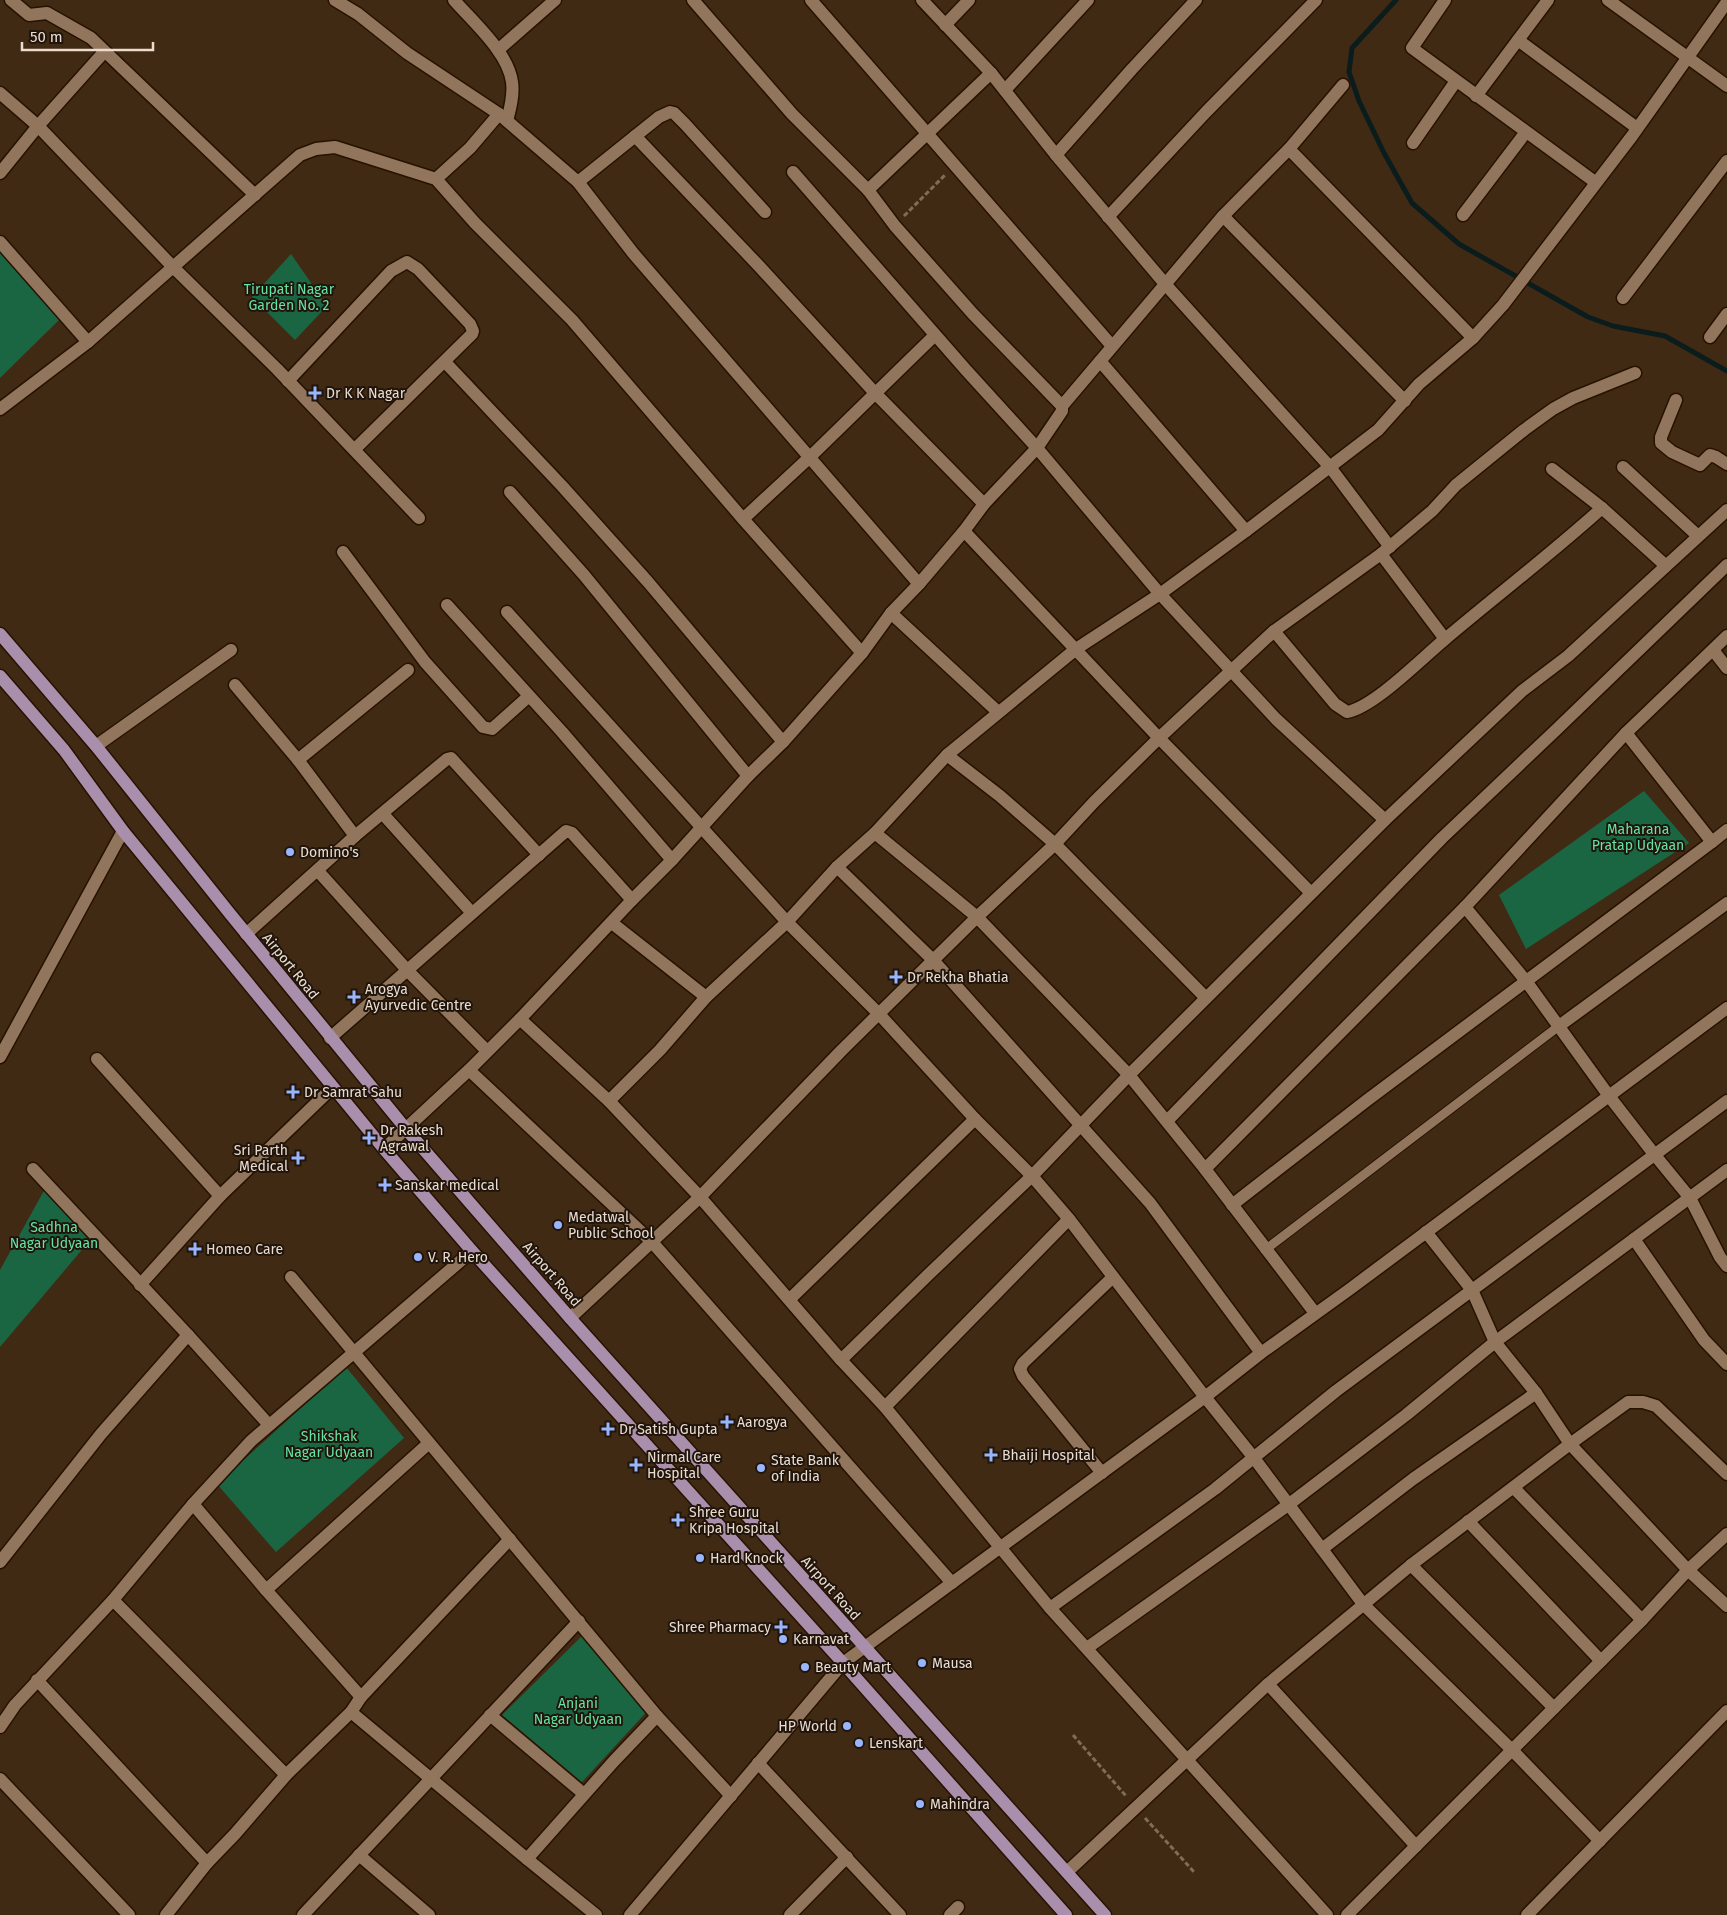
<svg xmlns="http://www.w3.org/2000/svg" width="1727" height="1915" viewBox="0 0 1727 1915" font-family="'Fira Sans',sans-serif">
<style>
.green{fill:#1a6643}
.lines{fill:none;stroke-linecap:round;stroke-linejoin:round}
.stream{stroke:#0b1c1d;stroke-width:5}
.lane-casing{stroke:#271200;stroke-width:11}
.street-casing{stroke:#271200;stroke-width:15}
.secondary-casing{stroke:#271200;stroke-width:15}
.primary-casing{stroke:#271200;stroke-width:15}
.path{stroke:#806c58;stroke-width:3;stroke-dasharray:5 2.5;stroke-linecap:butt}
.lane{stroke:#91765d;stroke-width:9}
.street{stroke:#91765d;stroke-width:12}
.secondary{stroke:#91765d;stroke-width:12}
.primary{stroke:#a98fac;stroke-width:12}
.poi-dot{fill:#99b5fd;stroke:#20150c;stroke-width:2}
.labels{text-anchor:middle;stroke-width:4;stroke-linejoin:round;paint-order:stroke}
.park-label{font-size:14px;fill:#65e3a3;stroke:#20150c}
.poi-label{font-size:14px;fill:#ebdcce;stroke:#20150c;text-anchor:start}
.street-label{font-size:14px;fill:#ebdcce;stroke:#20150c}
</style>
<rect width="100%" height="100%" fill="#412a13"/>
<!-- green -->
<g class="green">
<polygon points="0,249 60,319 0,378"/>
<polygon points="291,254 327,306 295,340 252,297"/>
<polygon points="1644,791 1689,843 1526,949 1499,895"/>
<polygon points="51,1178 96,1233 0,1347 0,1270"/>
<polygon points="346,1367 404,1438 276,1552 217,1484"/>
<polygon points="586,1632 653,1705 582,1782 502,1715"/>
</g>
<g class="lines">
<!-- stream -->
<polyline class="stream" points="1396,0 1352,48 1349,72 1359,101 1384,153 1412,203 1459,244 1588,317 1613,326 1665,336 1727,371"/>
<!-- lane casing -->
<g class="lane-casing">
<polyline id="lane" points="1265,1250 1559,1026"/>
</g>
<!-- street casing -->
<g class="street-casing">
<g id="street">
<polyline points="11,0 29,15 47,13 91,38 255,195"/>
<polyline points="335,0 358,14 407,53 499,114 578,182 633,253 919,584"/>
<path d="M454 0C473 22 508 52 512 82 514 95 510 109 507 121"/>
<polyline points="811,0 1112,346"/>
<polyline points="922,0 991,73 1056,155 1166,285 1330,467 1390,547"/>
<polyline points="1445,0 1412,48 1595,182"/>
<polyline points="1608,0 1727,86"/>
<polyline points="945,25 969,0"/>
<polyline points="1518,40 1637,128"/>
<polyline points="498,50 555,0"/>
<polyline points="1005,90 1088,0"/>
<polyline points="0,93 38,126 173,267 277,369 419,518"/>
<polyline points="1476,96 1548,0"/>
<polyline points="635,136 758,265 875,393 984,504"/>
<polyline points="1413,143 1456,81"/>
<polyline points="1289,149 1473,338"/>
<polyline points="1056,155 1132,69 1196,0"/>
<polyline points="793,172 966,370 1037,448 1160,594 1276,719 1385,820"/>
<polyline points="0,173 38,126 104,52"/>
<polyline points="436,179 470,148 499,114"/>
<polyline points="578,182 659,117 670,112 674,113 685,124 765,212"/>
<polyline points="868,190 991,73"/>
<polyline points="1463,215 1526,132"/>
<polyline points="1223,216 1405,401"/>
<polyline points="1108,217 1206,112 1316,0"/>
<polyline points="0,242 88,342"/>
<polyline points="1623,298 1727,161"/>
<polyline points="1710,337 1727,314"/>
<polyline points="1100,361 1246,531"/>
<polyline points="445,362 562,486 648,582 783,742"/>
<polyline points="288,381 391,271 407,262 418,269 470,324 473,331 472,334 355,449"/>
<polyline points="1676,400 1661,437 1661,443 1672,452 1700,465 1710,455 1716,457 1727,464"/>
<polyline points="1062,406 1223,216 1289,149 1343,85"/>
<polyline points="0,409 88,342 300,155 316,149 335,147 436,179 475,223 572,320 743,519 862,653"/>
<polyline points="1623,467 1698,536"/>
<polyline points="1552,469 1602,508 1665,565"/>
<polyline points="510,492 584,575 748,776"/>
<polyline points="743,519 811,456 935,335"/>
<polyline points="964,531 1159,738 1311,893"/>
<polyline points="343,552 425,662 483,727 492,729 529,696"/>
<polyline points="1381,554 1445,639"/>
<polyline points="447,605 562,732 672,860"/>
<polyline points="507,612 787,922 879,1014 975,1119 1032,1176 1069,1219 1205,1397 1254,1458 1363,1604 1513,1751 1600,1841"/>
<polyline points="891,613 998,712"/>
<path d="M1274 631 1335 704 1347 712C1374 707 1421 659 1444 640 1496 596 1551 554 1602 508"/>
<polyline points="1713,650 1727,668"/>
<polyline points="235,685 298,760 355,836"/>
<polyline points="1626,733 1712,842 1727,830"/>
<polyline points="96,746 231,650"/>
<polyline points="947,755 1000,796 1055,844 1206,998"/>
<polyline points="298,760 408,670"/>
<polyline points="383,814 472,913"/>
<polyline points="875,833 977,917 1129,1075 1205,1169 1315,1313"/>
<polyline points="837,867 933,960 1150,1203 1261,1353"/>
<polyline points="318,871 408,971 487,1051"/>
<polyline points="1465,907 1526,981 1609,1096 1654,1154 1690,1198 1720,1257 1727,1266"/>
<polyline points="612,923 706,997"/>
<polyline points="246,934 355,836 447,759 451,758 539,855"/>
<polyline points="520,1019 609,1101 700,1197 841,1360 885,1407 1050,1608 1327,1915"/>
<polyline points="1559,1026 1727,903"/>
<polyline points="330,1038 566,831 572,833 632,900"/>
<polyline points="0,1057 123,831"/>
<polyline points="97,1059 220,1196"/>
<polyline points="469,1070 652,1242 952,1583"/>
<polyline points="609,1101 660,1050 706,997 787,922 837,867 875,833 947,755 1076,649 1160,594 1246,531 1378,430 1419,384 1473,338 1503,305 1632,136 1727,2"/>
<polyline points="1167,1121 1442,838 1557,729 1727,565"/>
<polyline points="384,1149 469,1070 520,1019 632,900 672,860 748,776 783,742 862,653 891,613 919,584 964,531 984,504 1037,448 1062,411 1062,406 973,314 895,226 868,190 792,114 693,0"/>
<polyline points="33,1169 188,1335 269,1425"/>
<polyline points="1205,1169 1465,907 1626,733 1727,636"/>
<polyline points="1232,1205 1366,1101 1712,842"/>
<polyline points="1426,1232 1472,1290 1495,1342 1536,1393 1570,1444 1688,1570 1727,1606"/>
<polyline points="1634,1239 1704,1340 1727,1364"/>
<polyline points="291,1277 657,1716 731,1796"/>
<polyline points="140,1285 220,1196 332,1088"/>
<polyline points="790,1299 975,1119"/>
<polyline points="570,1318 700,1197 842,1050 977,917 1055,844 1094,802 1159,738 1274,631 1381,554 1432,511 1456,485 1524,430 1553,409 1573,398 1635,373"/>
<polyline points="841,1360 929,1274 1032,1176 1129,1075 1385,820 1522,691 1568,656 1727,510"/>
<polyline points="885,1407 1069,1219"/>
<polyline points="1102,1473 1023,1376 1020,1369 1023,1363 1113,1277"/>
<polyline points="1514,1488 1642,1620"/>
<polyline points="193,1504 266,1590 361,1697"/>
<polyline points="1468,1521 1601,1661"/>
<polyline points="1322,1549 1413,1479 1536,1393"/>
<polyline points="0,1562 101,1434 188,1335"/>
<polyline points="1411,1565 1554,1708"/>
<polyline points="266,1590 429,1443"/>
<polyline points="113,1600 286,1775"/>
<polyline points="1050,1608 1215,1489 1336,1391 1727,1101"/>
<polyline points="1087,1648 1288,1505 1406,1415 1495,1342 1727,1170"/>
<polyline points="37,1680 207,1863"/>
<polyline points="1268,1684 1416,1846"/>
<polyline points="351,1712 527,1859 596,1915"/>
<polyline points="490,1715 584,1794"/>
<polyline points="0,1727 15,1705 113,1600 193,1504 251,1441 472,1251"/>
<polyline points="758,1763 900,1915"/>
<polyline points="0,1779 129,1915"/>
<polyline points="359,1855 429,1915"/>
<polyline points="527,1859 614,1761 657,1716"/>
<polyline points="1067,1872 1268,1684 1411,1565 1570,1444 1628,1402 1643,1402 1656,1406 1727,1474"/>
<polyline points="166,1915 207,1863 235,1834 286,1775 351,1712 361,1697 510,1539"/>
<polyline points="303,1915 579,1621"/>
<polyline points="630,1915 843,1663"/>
<polyline points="790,1915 847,1857"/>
<polyline points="950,1915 958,1907"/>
<polyline points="1347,1915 1642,1620 1688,1570 1727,1534"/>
<polyline points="1527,1915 1727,1711"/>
</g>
</g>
<!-- secondary casing -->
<g class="secondary-casing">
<polyline id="secondary" points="843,1663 1205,1397 1261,1353 1350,1289 1727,1008"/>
</g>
<!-- primary casing -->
<g class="primary-casing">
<g id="primary">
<polyline points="0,634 96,746 231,915 406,1129 570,1318 1105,1915"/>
<polyline points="0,676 64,750 123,831 384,1149 472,1251 843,1663 1066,1915"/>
</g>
</g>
<!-- path -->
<g class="path">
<polyline points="904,216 945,175"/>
<polyline points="1073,1735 1126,1796"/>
<polyline points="1145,1818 1195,1873"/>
</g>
<!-- lane -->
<use href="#lane" class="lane"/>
<!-- street -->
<use href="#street" class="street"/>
<!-- secondary -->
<use href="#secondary" class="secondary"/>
<!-- primary -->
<use href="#primary" class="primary"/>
</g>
<!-- markers -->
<g class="poi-dot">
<path d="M312.5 385.5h5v5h5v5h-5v5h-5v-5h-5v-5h5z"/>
<circle cx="290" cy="852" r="5"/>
<path d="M893.5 969.5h5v5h5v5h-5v5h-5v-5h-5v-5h5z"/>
<path d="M351.5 989.5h5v5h5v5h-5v5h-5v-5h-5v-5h5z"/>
<path d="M290.5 1084.5h5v5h5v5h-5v5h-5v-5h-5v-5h5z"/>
<path d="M366.5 1130.5h5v5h5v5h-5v5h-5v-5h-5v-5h5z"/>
<path d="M295.5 1150.5h5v5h5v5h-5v5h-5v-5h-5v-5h5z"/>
<path d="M382.5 1177.5h5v5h5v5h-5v5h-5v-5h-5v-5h5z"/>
<circle cx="558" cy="1225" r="5"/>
<path d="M192.5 1241.5h5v5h5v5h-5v5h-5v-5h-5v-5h5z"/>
<circle cx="418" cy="1257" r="5"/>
<path d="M724.5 1414.5h5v5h5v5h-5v5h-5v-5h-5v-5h5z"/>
<path d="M605.5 1421.5h5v5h5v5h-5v5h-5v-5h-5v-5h5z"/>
<path d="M988.5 1447.5h5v5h5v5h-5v5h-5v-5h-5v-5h5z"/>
<path d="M633.5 1457.5h5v5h5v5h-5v5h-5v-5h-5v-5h5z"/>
<circle cx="761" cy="1468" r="5"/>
<path d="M675.5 1512.5h5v5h5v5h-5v5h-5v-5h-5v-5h5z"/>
<circle cx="700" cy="1558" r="5"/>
<path d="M778.5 1619.5h5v5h5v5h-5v5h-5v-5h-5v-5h5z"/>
<circle cx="783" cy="1639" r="5"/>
<circle cx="922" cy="1663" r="5"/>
<circle cx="805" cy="1667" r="5"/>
<circle cx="847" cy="1726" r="5"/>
<circle cx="859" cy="1743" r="5"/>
<circle cx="920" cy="1804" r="5"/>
</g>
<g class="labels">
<!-- park labels -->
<g class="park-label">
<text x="289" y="294">Tirupati Nagar<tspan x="289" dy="16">Garden No. 2</tspan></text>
<text x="1638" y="834">Maharana<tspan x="1638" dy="16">Pratap Udyaan</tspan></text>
<text x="54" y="1232">Sadhna<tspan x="54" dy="16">Nagar Udyaan</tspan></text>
<text x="329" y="1441">Shikshak<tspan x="329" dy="16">Nagar Udyaan</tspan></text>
<text x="578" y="1708">Anjani<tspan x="578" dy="16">Nagar Udyaan</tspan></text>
</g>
<!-- poi labels -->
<g class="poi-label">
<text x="326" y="398">Dr K K Nagar</text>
<text x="300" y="857">Domino's</text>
<text x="907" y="982">Dr Rekha Bhatia</text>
<text x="365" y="994">Arogya<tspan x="365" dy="16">Ayurvedic Centre</tspan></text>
<text x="304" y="1097">Dr Samrat Sahu</text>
<text x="380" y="1135">Dr Rakesh<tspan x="380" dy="16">Agrawal</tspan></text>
<text x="288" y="1155" text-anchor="end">Sri Parth<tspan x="288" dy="16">Medical</tspan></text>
<text x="395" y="1190">Sanskar medical</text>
<text x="568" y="1222">Medatwal<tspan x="568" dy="16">Public School</tspan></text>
<text x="206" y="1254">Homeo Care</text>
<text x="428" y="1262">V. R. Hero</text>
<text x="737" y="1427">Aarogya</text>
<text x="619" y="1434">Dr Satish Gupta</text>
<text x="1002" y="1460">Bhaiji Hospital</text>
<text x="647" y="1462">Nirmal Care<tspan x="647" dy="16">Hospital</tspan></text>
<text x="771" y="1465">State Bank<tspan x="771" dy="16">of India</tspan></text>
<text x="689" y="1517">Shree Guru<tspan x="689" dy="16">Kripa Hospital</tspan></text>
<text x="710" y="1563">Hard Knock</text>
<text x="771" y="1632" text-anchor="end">Shree Pharmacy</text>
<text x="793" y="1644">Karnavat</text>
<text x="932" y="1668">Mausa</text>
<text x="815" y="1672">Beauty Mart</text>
<text x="837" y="1731" text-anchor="end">HP World</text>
<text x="869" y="1748">Lenskart</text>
<text x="930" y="1809">Mahindra</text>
</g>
<!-- street labels -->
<g class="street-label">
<text transform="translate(291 966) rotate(51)" y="5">Airport Road</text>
<text transform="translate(552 1274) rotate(49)" y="5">Airport Road</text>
<text transform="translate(831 1588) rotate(48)" y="5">Airport Road</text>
</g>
</g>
<!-- scale -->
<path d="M22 42v8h131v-8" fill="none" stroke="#ebdcce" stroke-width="2.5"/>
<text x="30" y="42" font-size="15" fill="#ebdcce" stroke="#20150c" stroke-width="4" paint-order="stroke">50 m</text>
</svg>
